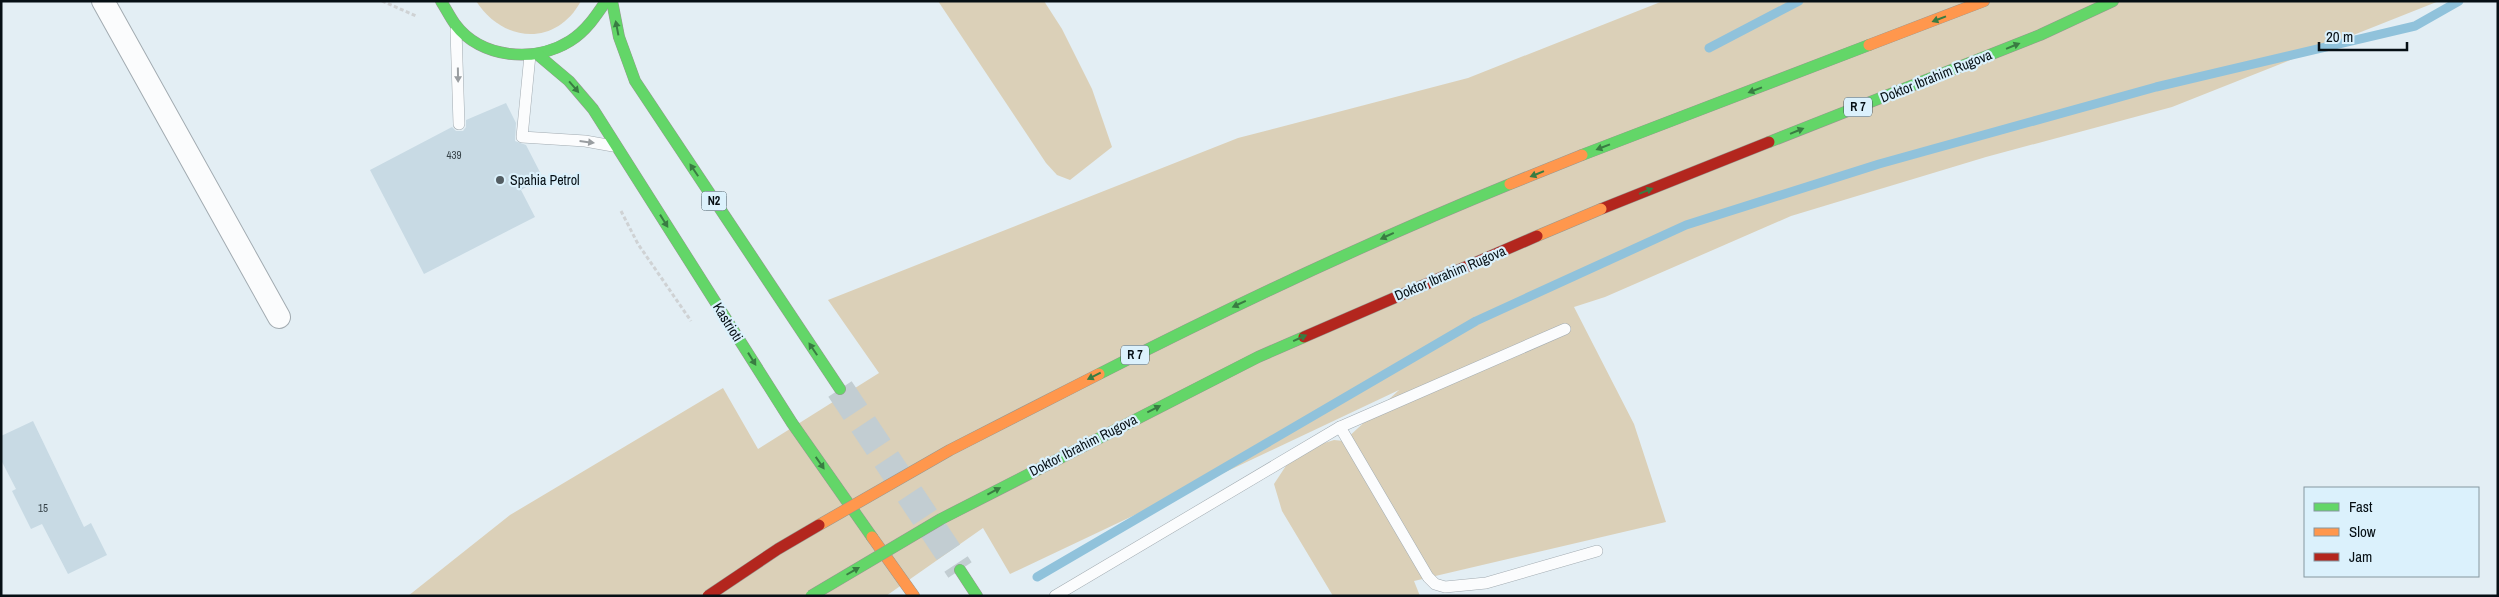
<svg xmlns="http://www.w3.org/2000/svg" width="2499" height="597" viewBox="0 0 2499 597" font-family="'Archivo Narrow',sans-serif">
<style>
.green{fill:#dbd0b8}
.lines{fill:none;stroke-linecap:round;stroke-linejoin:round}
.stream{stroke:#90c2db;stroke-width:9}
.building{fill:#c8dae4}
.highway-tunnel{stroke:#c2cdd2;stroke-width:28;stroke-dasharray:28 14;stroke-linecap:butt}
.lane-casing{stroke:#a2abb1;stroke-width:12}
.street-casing{stroke:#a2abb1;stroke-width:24}
.fast-casing{stroke:#979790;stroke-width:12}
.slow-casing{stroke:#979790;stroke-width:12}
.jam-casing{stroke:#979790;stroke-width:12}
.path{stroke:#cfd2d4;stroke-width:3;stroke-dasharray:4 2.5;stroke-linecap:butt}
.lane{stroke:#fbfcfd;stroke-width:11}
.street{stroke:#fbfcfd;stroke-width:22}
.fast{stroke:#63d668;stroke-width:11}
.slow{stroke:#ff974d;stroke-width:11}
.jam{stroke:#b3261e;stroke-width:11}
.fast-bridge-casing{stroke:#979790;stroke-width:12;stroke-linecap:butt}
.slow-bridge-casing{stroke:#979790;stroke-width:12;stroke-linecap:butt}
.jam-bridge-casing{stroke:#979790;stroke-width:12;stroke-linecap:butt}
.fast-bridge{stroke:#63d668;stroke-width:11}
.slow-bridge{stroke:#ff974d;stroke-width:11}
.jam-bridge{stroke:#b3261e;stroke-width:11}
.oneway{fill:#397c42}
.oneway2{fill:#999da0}
.poi-dot{fill:#535d62;stroke:#dbf1fc;stroke-width:2}
.labels{text-anchor:middle;stroke-width:4.5;stroke-linejoin:round;paint-order:stroke}
.number-label{font-size:11px;fill:#364248}
.shield{fill:#dbf1fc;stroke:#46535a;stroke-width:1}
.shield-label{font-size:12px;font-weight:bold;fill:#060f14}
.street-label{font-size:14px;fill:#060f14;stroke:#dbf1fc}
.poi-label{font-size:14px;fill:#060f14;stroke:#dbf1fc;text-anchor:start}
</style>
<rect width="100%" height="100%" fill="#e3eef4"/>
<!-- green -->
<g class="green">
<path d="M476 1H581C556 47 503 43 476 1Z"/>
<polygon points="938,1 1044,1 1062,29 1092,89 1112,147 1070,180 1057,175 1046,163"/>
<polygon points="1663,1 2439,1 2172,107 1986,157 1791,216 1605,297 1574,307 1634,424 1666,522 1414,581 1420,596 1333,596 1282,511 1274,484 1295,452 1334,440 1344,441 1399,390 1010,574 983,528 886,596 408,596 510,515 723,388 758,449 879,373 828,300 1238,138 1468,78"/>
</g>
<g class="lines">
<!-- stream -->
<g class="stream">
<polyline points="1709,48 1799,1"/>
<polyline points="1037,577 1476,321 1686,225 1879,164 2156,87 2415,26 2459,1"/>
</g>
</g>
<!-- building -->
<g class="building">
<polygon points="506,103 516,123 515,141 526,145 543,178 521,190 535,217 424,274 370,170 452,127 456,131 463,131 466,127 466,120"/>
<polygon points="33,421 84,527 91,523 107,555 68,574 42,524 31,529 12,491 16,489 1,460 1,436"/>
</g>
<g class="lines">
<!-- highway-tunnel -->
<polyline class="highway-tunnel" points="840,389 960,570"/>
<!-- lane casing -->
<g class="lane-casing">
<g id="lane">
<polyline points="456,30 459,124"/>
<polyline points="530,55 522,137 585,141 613,146"/>
<polyline points="1340,427 1428,577 1435,584 1445,587 1486,583 1597,551"/>
<polyline points="1055,596 1340,427 1565,329"/>
</g>
</g>
<!-- street casing -->
<g class="street-casing">
<polyline id="street" points="103,1 279,317"/>
</g>
<!-- fast casing -->
<g class="fast-casing">
<g id="fast">
<path d="M441 1C446 9 450 17 455 24 481 59 535 63 570 41 586 31 596 16 606 1"/>
<polyline points="612,1 619,37 635,81 840,389"/>
<polyline points="537,54 569,81 593,109 792,423 872,537"/>
<polyline points="1769,142 2040,35 2113,1"/>
<polyline points="1582,155 1869,45"/>
<polyline points="960,570 977,596"/>
</g>
</g>
<!-- slow casing -->
<g class="slow-casing">
<g id="slow">
<polyline points="1869,45 1984,1"/>
<polyline points="872,537 914,596"/>
</g>
</g>
<!-- jam casing -->
<g class="jam-casing">
<polyline id="jam" points="1601,209 1769,142"/>
</g>
<!-- path -->
<g class="path">
<polyline points="382,1 416,16"/>
<polyline points="621,211 638,244 691,321"/>
</g>
<!-- lane -->
<use href="#lane" class="lane"/>
<!-- street -->
<use href="#street" class="street"/>
<!-- fast -->
<use href="#fast" class="fast"/>
<!-- slow -->
<use href="#slow" class="slow"/>
<!-- jam -->
<use href="#jam" class="jam"/>
<!-- fast-bridge casing -->
<g class="fast-bridge-casing">
<g id="fast-bridge">
<path d="M1099 374C1234 305 1370 241 1510 184"/>
<polyline points="811,596 941,519 1258,357 1304,337"/>
</g>
</g>
<!-- slow-bridge casing -->
<g class="slow-bridge-casing">
<g id="slow-bridge">
<polyline points="1510,184 1582,155"/>
<polyline points="1537,236 1601,209"/>
<polyline points="819,525 950,450 1099,374"/>
</g>
</g>
<!-- jam-bridge casing -->
<g class="jam-bridge-casing">
<g id="jam-bridge">
<polyline points="1304,337 1537,236"/>
<polyline points="708,596 778,549 819,525"/>
</g>
</g>
<!-- fast-bridge -->
<use href="#fast-bridge" class="fast-bridge"/>
<!-- slow-bridge -->
<use href="#slow-bridge" class="slow-bridge"/>
<!-- jam-bridge -->
<use href="#jam-bridge" class="jam-bridge"/>
</g>
<!-- one-way arrows -->
<defs><path id="oneway-solid" d="M-6-.8H1V-3.2L6.5 0L1 3.2V.8H-6Z" transform="scale(1.25)"/></defs>
<g class="oneway">
<use href="#oneway-solid" transform="translate(1939 19) rotate(159)"/>
<use href="#oneway-solid" transform="translate(617 28) rotate(-101)"/>
<use href="#oneway-solid" transform="translate(2013 46) rotate(-22)"/>
<use href="#oneway-solid" transform="translate(574 87) rotate(49)"/>
<use href="#oneway-solid" transform="translate(1755 90) rotate(159)"/>
<use href="#oneway-solid" transform="translate(1797 131) rotate(-22)"/>
<use href="#oneway-solid" transform="translate(1603 147) rotate(159)"/>
<use href="#oneway-solid" transform="translate(694 170) rotate(-124)"/>
<use href="#oneway-solid" transform="translate(1537 174) rotate(158)"/>
<use href="#oneway-solid" transform="translate(1646 191) rotate(-22)"/>
<use href="#oneway-solid" transform="translate(664 221) rotate(58)"/>
<use href="#oneway-solid" transform="translate(1387 236) rotate(155)"/>
<use href="#oneway-solid" transform="translate(1239 304) rotate(155)"/>
<use href="#oneway-solid" transform="translate(1300 338) rotate(-24)"/>
<use href="#oneway-solid" transform="translate(813 349) rotate(-124)"/>
<use href="#oneway-solid" transform="translate(752 359) rotate(58)"/>
<use href="#oneway-solid" transform="translate(1094 376) rotate(153)"/>
<use href="#oneway-solid" transform="translate(1154 409) rotate(-27)"/>
<use href="#oneway-solid" transform="translate(820 463) rotate(55)"/>
<use href="#oneway-solid" transform="translate(994 491) rotate(-28)"/>
<use href="#oneway-solid" transform="translate(853 571) rotate(-30)"/>
</g>
<g class="oneway2">
<use href="#oneway-solid" transform="translate(458 75) rotate(89)"/>
<use href="#oneway-solid" transform="translate(587 142) rotate(7)"/>
</g>
<!-- markers -->
<circle class="poi-dot" cx="500" cy="180" r="5"/>
<g class="labels">
<!-- number labels -->
<g class="number-label">
<text x="454" y="159">439</text>
<text x="43" y="512">15</text>
</g>
<!-- shield labels -->
<g class="shield">
<rect x="1844" y="97.5" width="28" height="19" rx="4"/>
<rect x="701.5" y="191.5" width="25" height="19" rx="4"/>
<rect x="1121" y="345.5" width="28" height="19" rx="4"/>
</g>
<g class="shield-label">
<text x="1858" y="111">R 7</text>
<text x="714" y="205">N2</text>
<text x="1135" y="359">R 7</text>
</g>
<!-- street labels -->
<g class="street-label">
<text transform="translate(1936 76) rotate(-22)" y="5">Doktor Ibrahim Rugova</text>
<text transform="translate(1450 273) rotate(-23)" y="5">Doktor Ibrahim Rugova</text>
<text transform="translate(728 322) rotate(58)" y="5">Kastrioti</text>
<text transform="translate(1083 445) rotate(-27)" y="5">Doktor Ibrahim Rugova</text>
</g>
<!-- poi labels -->
<g class="poi-label">
<text x="510" y="185">Spahia Petrol</text>
</g>
</g>
<!-- border -->
<rect width="2499" height="597" fill="none" stroke="#060f14" stroke-width="5"/>
<!-- legend -->
<rect x="2304" y="487" width="175" height="90" fill="#dbf1fc" stroke="#86979f"/>
<rect x="2314" y="503" width="25" height="8" fill="#63d668" stroke="#86979f"/>
<text x="2349" y="512" font-size="15" fill="#060f14">Fast</text>
<rect x="2314" y="528" width="25" height="8" fill="#ff974d" stroke="#86979f"/>
<text x="2349" y="537" font-size="15" fill="#060f14">Slow</text>
<rect x="2314" y="553" width="25" height="8" fill="#b3261e" stroke="#86979f"/>
<text x="2349" y="562" font-size="15" fill="#060f14">Jam</text>
<!-- scale -->
<path d="M2319 42v8h88v-8" fill="none" stroke="#060f14" stroke-width="2.5"/>
<text x="2326" y="42" font-size="15" fill="#060f14" stroke="#dbf1fc" stroke-width="4" paint-order="stroke">20 m</text>
</svg>
